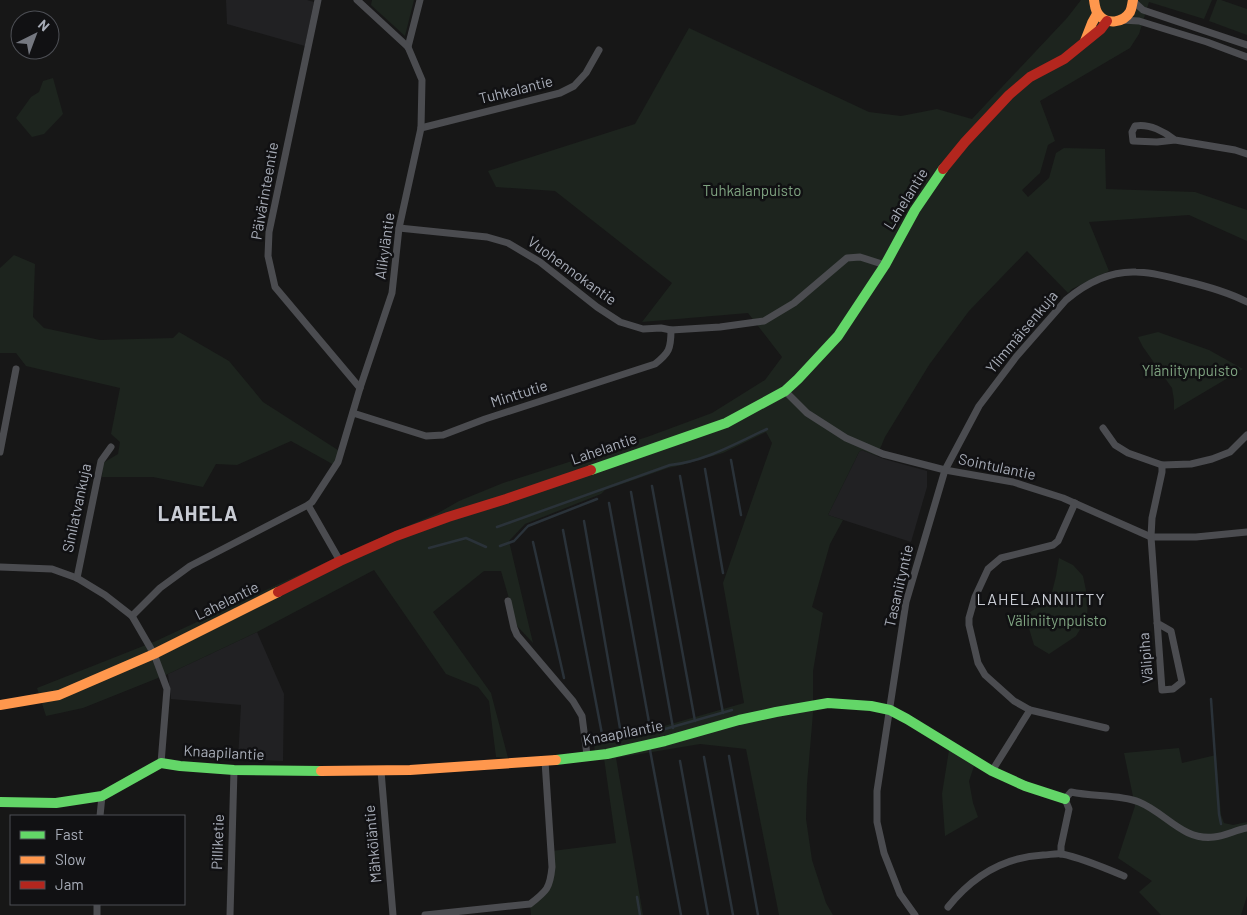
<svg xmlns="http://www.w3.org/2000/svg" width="1247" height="915" viewBox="0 0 1247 915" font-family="Barlow,sans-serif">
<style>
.built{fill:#212123}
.green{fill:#1d241e}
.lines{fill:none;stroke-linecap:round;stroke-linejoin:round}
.stream{stroke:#2a3239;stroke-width:2.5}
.street{stroke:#4b4c50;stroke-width:7}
.fast{stroke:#63d668;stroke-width:10}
.slow{stroke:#ff974d;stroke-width:10}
.jam{stroke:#b3261e;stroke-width:10}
.labels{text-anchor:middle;stroke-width:5;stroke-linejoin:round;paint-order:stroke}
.street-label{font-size:15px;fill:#a8adb8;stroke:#111113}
.park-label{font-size:15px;fill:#7fa381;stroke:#111113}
.neighbourhood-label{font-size:16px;letter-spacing:1px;fill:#c9ccd4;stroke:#111113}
.district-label{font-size:20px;font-weight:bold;letter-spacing:1px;fill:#c9ccd4;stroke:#111113}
</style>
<rect width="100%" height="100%" fill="#171717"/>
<!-- built -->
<g class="built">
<polygon points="226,0 307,0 314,2 305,46 227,24"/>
<polygon points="862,450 884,459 927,471 927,487 911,542 828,515 859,452"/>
<polygon points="257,632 284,694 283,761 238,759 241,705 171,699 168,674"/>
</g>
<!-- green -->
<g class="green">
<polygon points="372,0 414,0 405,36 371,5"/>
<polygon points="1081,0 1212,0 1204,19 1149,2 1139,34 1130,48 1040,101 1055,141 1048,145 1040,173 1022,190 1028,197 1049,178 1056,153 1064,148 1105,149 1106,189 1195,192 1247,210 1247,241 1189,215 1089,222 1109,271 1072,289 1068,293 1027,251 969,311 929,365 885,437 877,456 862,450 859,452 828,515 843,520 830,544 812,607 823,613 813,671 813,713 807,784 806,819 812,860 826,903 833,915 779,915 746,749 700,744 616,758 643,915 531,915 530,904 551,882 552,851 616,843 604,758 595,755 594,741 650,730 744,703 723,583 772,443 766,432 723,453 682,465 668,468 605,490 601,494 525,524 509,541 533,643 517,626 501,571 484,571 433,612 491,693 508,758 496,757 489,701 478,687 446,674 374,570 257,632 168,674 83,708 46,716 37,688 156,641 363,545 438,513 459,501 503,483 647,437 712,413 765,380 782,357 748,313 642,322 672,283 555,191 496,187 488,171 635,124 689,28 869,112 901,116 937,109 972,119 1067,18"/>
<polygon points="1217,0 1221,0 1247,9 1247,35 1209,21"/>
<polygon points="53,78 63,114 44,134 32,137 16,118 31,97 39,92 43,81"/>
<polygon points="14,255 35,264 33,317 44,328 100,340 173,338 179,332 229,361 263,402 341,452 336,466 291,441 237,465 216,464 203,487 153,477 102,477 103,463 118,454 120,442 111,434 120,388 26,366 16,353 0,353 0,268"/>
<polygon points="1158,332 1209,350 1243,369 1174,410 1174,400 1172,388 1143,347 1138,337"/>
<polygon points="1059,558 1073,565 1083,576 1088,600 1087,618 1076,636 1049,654 1034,645 1025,615 1050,600 1056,576"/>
<polygon points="1179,748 1182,763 1216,755 1221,815 1224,823 1233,825 1247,822 1247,896 1241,915 1161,915 1139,892 1152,881 1118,858 1135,806 1124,753"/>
<polygon points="949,750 974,766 969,781 973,803 978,817 945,836 942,794"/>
</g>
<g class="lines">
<!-- stream -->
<g class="stream">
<polyline points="731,460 741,515"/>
<polyline points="705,469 723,573"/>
<polyline points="680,476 723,713"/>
<polyline points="652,486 695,721"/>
<polyline points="631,492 673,728"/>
<polyline points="609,503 651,733"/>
<polyline points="584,521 621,734"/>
<path d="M497 527 670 465C704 462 736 443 767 429"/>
<polyline points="563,530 602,734"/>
<polyline points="533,542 564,678"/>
<polyline points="500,546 514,541 528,526 597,499"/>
<polyline points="429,548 466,538 486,547"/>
<polyline points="1211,699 1219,814 1221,824"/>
<polyline points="604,742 651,733 732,710"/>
<polyline points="650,750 681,915"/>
<polyline points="729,756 758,915"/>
<polyline points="704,757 733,915"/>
<polyline points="680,761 708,915"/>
<polyline points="637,897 640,915"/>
</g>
<!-- street -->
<g class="street">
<polyline points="318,0 269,232 268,256 275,287 360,388"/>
<polyline points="1133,1 1143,10 1247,45"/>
<polyline points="1122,20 1139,21 1207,42 1247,57"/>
<polyline points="408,47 420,0"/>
<polyline points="421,128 560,93 574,86 586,73 599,50"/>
<path d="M1175 140C1165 132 1149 123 1135 126L1132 132 1133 141 1157 142 1175 140 1235 150 1247 154"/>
<polyline points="399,228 487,237 508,243 540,262 597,307 620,322 643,329 661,328 671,330 720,327 764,321 794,303 847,258 860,257 885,265"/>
<polyline points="785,391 807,413 846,438 883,454 945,470 1013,482 1063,498 1151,537 1196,537 1247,532"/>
<path d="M353 413 426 436 443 435 485 419 655 364C669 353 671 349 671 330"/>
<polyline points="1103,428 1115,445 1128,453 1162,465 1191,464 1212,459 1230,452 1247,435"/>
<polyline points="0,452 16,369"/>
<polyline points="1075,503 1058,541 1053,545 1001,558 988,569 975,597 969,618 969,625 978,663 985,675 1014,701 1030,710 1106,728"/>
<polyline points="308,505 340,561"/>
<polyline points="0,567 52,569 77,578 105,595 132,616 154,654 167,689 161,763"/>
<polyline points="77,578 101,461 111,447"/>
<polyline points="508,601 514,628 517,635 573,701 582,716 587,755"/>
<polyline points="132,616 160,588 190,566 308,505 312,502 338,462 360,388 392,293 399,228 421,128 422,80 408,47 357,0"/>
<polyline points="1157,623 1171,631 1182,682 1173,689 1162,690 1151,537 1152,518 1162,472 1162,465"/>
<polyline points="381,771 393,915"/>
<polyline points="992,771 1030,710"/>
<polyline points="100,816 102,796"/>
<path d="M1061 854V846L1069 809 1065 799 1071 792C1093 797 1119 794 1139 802 1166 813 1183 841 1214 837 1225 836 1236 830 1247 828"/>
<path d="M948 907C972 877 1003 857 1043 855 1049 855 1056 853 1062 854 1082 858 1105 868 1124 876"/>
<polyline points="97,915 97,904"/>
<polyline points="230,915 234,770"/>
<path d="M425 915 530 904C547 891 550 888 552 867L545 761"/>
<path d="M915 915 900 894 884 853 877 822V791L906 602 945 470 979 406 1016 357 1066 300C1085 284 1110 271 1136 272 1152 272 1169 277 1185 281 1206 286 1228 292 1247 302"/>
</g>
<!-- fast -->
<g class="fast">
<polyline points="591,470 726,423 785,391 798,379 838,336 885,265 915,210 943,169"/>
<polyline points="556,760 607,754 665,741 739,720 776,712 828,703 871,706 890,710 907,719 992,771 1025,786 1065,799"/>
<polyline points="0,802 56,803 102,796 161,763 180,766 234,770 321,771"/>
</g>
<!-- slow -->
<g class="slow">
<path d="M1094 0C1095 6 1095 11 1099 15 1107 25 1123 23 1130 12 1132 8 1132 4 1133 0"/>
<polyline points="1085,41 1092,23 1097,14"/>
<polyline points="0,705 59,695 154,654 278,592"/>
<polyline points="321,771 410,770 556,760"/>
</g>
<!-- jam -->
<g class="jam">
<polyline points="943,169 965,142 1009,95 1030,77 1064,59 1101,29 1107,21"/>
<polyline points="278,592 340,561 396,536 448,517 506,499 591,470"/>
</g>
</g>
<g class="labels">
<!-- street labels -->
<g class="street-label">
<text transform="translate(516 90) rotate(-14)" y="5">Tuhkalantie</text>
<text transform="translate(265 191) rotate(-80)" y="5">Päivärinteentie</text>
<text transform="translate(906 199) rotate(-58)" y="5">Lahelantie</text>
<text transform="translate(385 246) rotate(-82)" y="5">Alikyläntie</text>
<text transform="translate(572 271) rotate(36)" y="5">Vuohennokantie</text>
<text transform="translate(1022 332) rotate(-50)" y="5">Ylimmäisenkuja</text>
<text transform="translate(519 394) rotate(-18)" y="5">Minttutie</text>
<text transform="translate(604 449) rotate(-19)" y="5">Lahelantie</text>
<text transform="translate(997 467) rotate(12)" y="5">Sointulantie</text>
<text transform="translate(77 508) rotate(-78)" y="5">Sinilatvankuja</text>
<text transform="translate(899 586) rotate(-77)" y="5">Tasaniityntie</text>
<text transform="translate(227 601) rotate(-26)" y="5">Lahelantie</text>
<text transform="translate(1146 658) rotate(-95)" y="5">Välipiha</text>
<text transform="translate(623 733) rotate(-11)" y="5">Knaapilantie</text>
<text transform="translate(224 753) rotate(3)" y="5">Knaapilantie</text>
<text transform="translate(218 842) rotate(-88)" y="5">Pilliketie</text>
<text transform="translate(373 844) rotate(-95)" y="5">Mähköläntie</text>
</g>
<!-- park labels -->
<g class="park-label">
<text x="752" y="196">Tuhkalanpuisto</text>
<text x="1190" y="376">Yläniitynpuisto</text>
<text x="1057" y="626">Väliniitynpuisto</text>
</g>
<!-- neighbourhood labels -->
<g class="neighbourhood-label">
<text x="1041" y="605">LAHELANNIITTY</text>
</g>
<!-- district labels -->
<g class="district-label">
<text x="198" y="521">LAHELA</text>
</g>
</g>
<!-- legend -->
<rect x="10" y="815" width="175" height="90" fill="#111113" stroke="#4d4f55"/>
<rect x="20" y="831" width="25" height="8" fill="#63d668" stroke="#4d4f55"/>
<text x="55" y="840" font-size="15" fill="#a8adb8">Fast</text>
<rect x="20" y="856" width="25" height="8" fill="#ff974d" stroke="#4d4f55"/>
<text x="55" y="865" font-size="15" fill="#a8adb8">Slow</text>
<rect x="20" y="881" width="25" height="8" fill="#b3261e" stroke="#4d4f55"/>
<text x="55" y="890" font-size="15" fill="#a8adb8">Jam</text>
<!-- north arrow -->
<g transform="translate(35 35) rotate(42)"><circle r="24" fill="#111113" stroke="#4d4f55"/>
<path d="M0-4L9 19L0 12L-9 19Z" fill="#757880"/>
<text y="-8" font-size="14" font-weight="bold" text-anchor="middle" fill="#a8adb8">N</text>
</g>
</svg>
